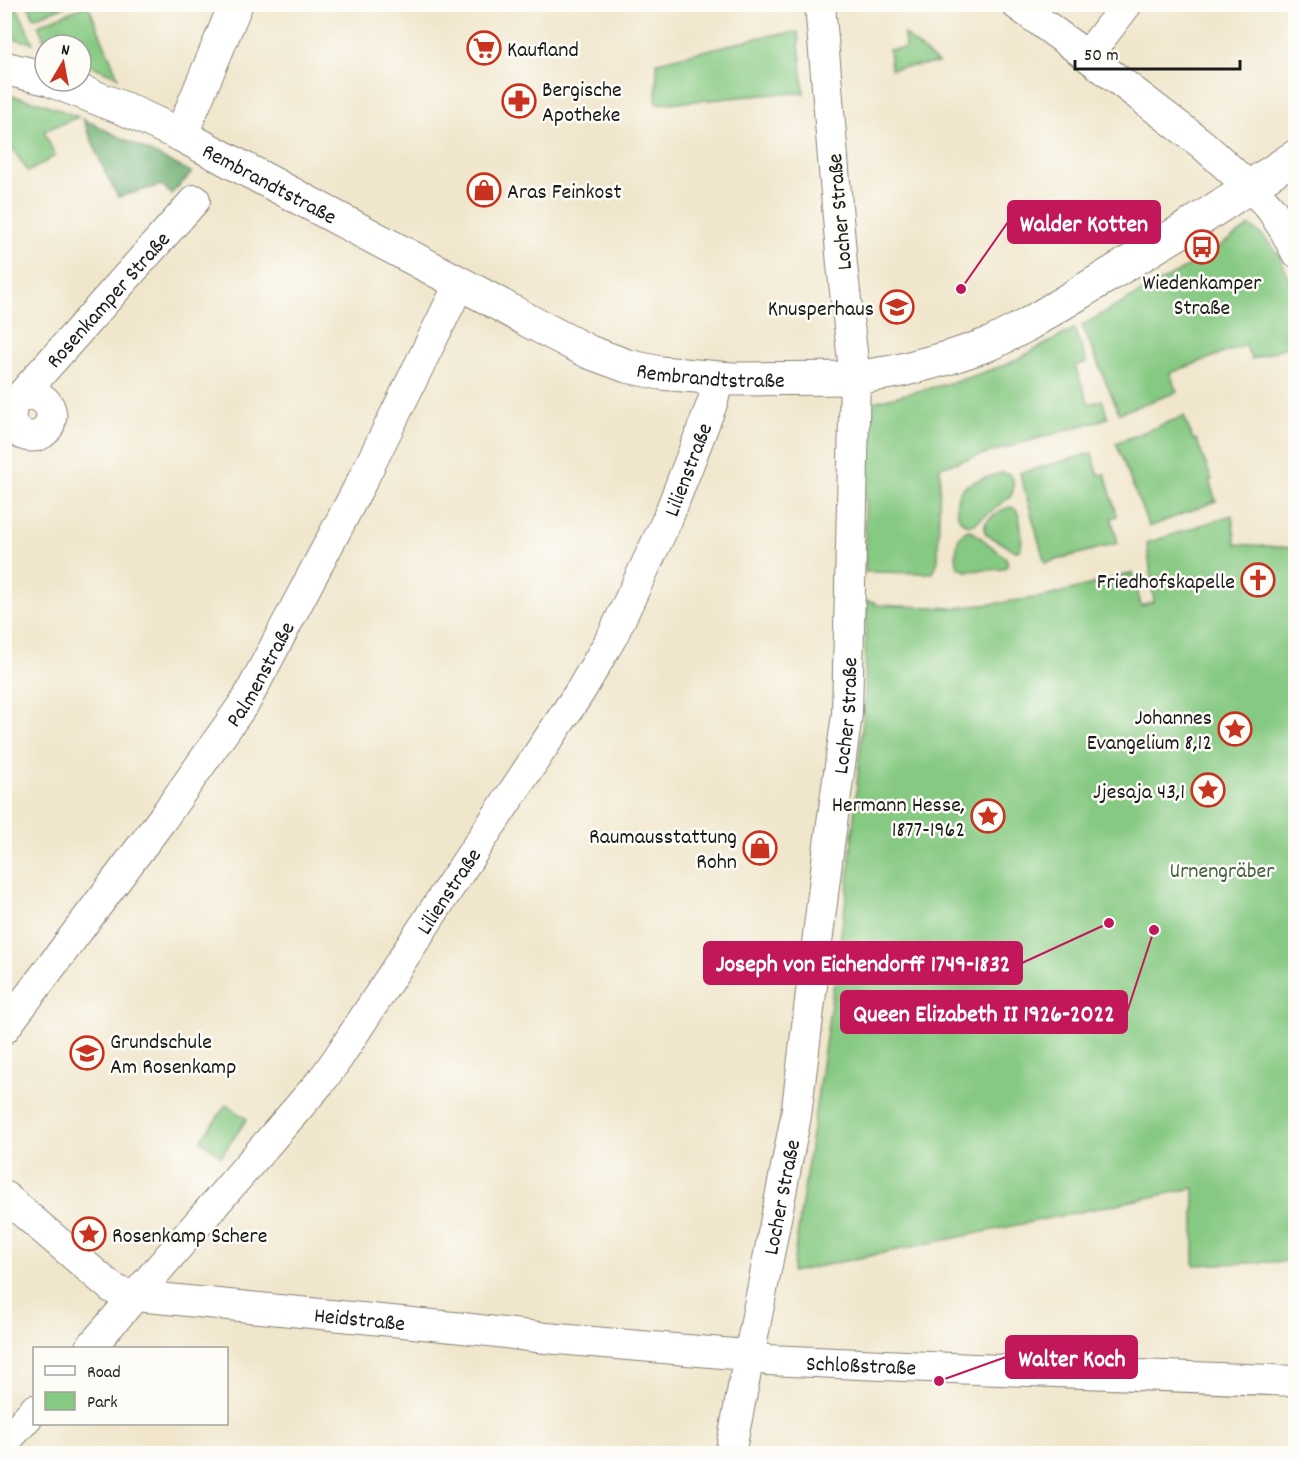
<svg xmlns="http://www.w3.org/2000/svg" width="1300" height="1458" viewBox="0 0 1300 1458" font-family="Dekko,sans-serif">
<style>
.green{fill:#86c982;stroke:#51724f;stroke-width:1.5}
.forest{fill:#6cad70;stroke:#446446;stroke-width:1.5}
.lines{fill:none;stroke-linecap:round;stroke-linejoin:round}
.minor-casing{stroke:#868174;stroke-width:32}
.major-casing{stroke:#868174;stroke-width:35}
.minor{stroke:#fff;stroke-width:30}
.major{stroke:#fff;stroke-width:33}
.labels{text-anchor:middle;stroke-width:5;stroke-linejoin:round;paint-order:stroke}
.poi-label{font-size:22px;fill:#1c1c1c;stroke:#fdfcf7;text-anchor:end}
.street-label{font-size:22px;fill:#1c1c1c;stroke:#fdfcf7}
.park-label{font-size:22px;fill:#466145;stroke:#fdfcf7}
.leader{fill:none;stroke:#c2185b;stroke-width:2}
.callout-dot{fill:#c2185b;stroke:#fdfcf7;stroke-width:2}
.callout{fill:#c2185b;stroke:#c2185b;stroke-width:2}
.callout-label{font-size:24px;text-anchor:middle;font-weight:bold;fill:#fff}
</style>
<rect width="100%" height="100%" fill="#fdfcf7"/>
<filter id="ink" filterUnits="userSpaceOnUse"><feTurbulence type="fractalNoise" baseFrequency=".0167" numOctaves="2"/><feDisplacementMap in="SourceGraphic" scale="12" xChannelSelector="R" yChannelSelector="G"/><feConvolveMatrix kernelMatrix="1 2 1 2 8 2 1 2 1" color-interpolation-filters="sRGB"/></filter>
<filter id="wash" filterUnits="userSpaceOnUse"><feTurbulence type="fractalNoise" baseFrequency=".008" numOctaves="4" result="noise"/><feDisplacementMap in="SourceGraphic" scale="24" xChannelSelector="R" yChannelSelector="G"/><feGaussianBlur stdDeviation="1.35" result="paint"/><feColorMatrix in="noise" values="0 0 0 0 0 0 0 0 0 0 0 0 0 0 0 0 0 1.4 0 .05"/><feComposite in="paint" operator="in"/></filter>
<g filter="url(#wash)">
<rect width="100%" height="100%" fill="#f0e6cc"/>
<!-- green -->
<g class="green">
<polygon points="7,5 16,5 33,43 5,37 5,8"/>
<polygon points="28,5 68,5 34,18"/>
<polygon points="88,5 118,77 81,61 81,45 46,45 38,25"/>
<path d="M798 32 804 93C755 93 705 103 656 103L657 62 765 36Z"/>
<polygon points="904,34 938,63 891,69 889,50 905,48"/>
<polygon points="4,94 42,103 78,117 44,131 55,156 28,172 11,146 5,148"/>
<polygon points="1250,226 1263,236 1280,256 1295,296 1295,344 1252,359 1245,345 1170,373 1177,392 1119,413 1082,325 1189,266"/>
<polygon points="1074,329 1087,362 1075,366 1089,404 1102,400 1108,418 940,467 938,561 933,573 865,572 865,404 958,381 1008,364"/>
<polygon points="1184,416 1193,440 1196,439 1212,480 1209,481 1216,501 1149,527 1116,443"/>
<polygon points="1092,453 1098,475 1105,474 1117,516 1111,518 1118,543 1045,563 1020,473"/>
<path d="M1002 473 1009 474C1015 480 1014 489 1011 496L974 524C954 529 953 498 962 489 969 481 992 476 1002 473Z"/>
<path d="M1011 507C1015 509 1017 509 1018 514 1021 521 1023 543 1020 550L1015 551 987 535C985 532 983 529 985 525 987 518 1004 508 1011 507Z"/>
<polygon points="1232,515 1236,544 1295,548 1295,1261 1194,1265 1194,1188 792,1272 847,892 865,697 866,601 875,602 875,605 955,608 999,603 1048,596 1133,573 1141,606 1154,602 1147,543"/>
<path d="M969 530 972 531 1006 558 1008 564 1004 569 966 571 958 567C955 561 956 542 960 536 962 532 965 532 969 530Z"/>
<polygon points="226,1105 247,1119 221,1156 201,1140"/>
</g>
<!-- forest -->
<polygon class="forest" points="83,119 191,172 191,174 171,194 162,185 118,197 105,172"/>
</g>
<g filter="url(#ink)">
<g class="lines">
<!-- minor casing -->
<g class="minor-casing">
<g id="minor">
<polyline points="1016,4 1087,56 1202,144 1222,162 1262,199 1271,209 1285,231 1296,252"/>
<polyline points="1087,56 1127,4"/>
<path id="s1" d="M18 399 195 200"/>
<path d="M4 417C9 411 13 402 20 398 35 389 54 402 51 419 47 447 3 440 12 407"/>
<path id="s2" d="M4 1029 163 818 247 699 362 481 460 283"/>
<path id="s3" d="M4 1196 112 1288 120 1292 137 1296 463 1328 546 1338 734 1354 768 1360 975 1369 1296 1381"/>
<path id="s4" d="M90 1348 323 1079 338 1058 437 906 581 690 612 637 667 520 713 401 718 379"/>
<polyline points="4,1443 34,1410"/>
<path id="s5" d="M730 1454 796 1116 829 845 847 714 855 378 842 265 820 4"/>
</g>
</g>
<!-- major casing -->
<g class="major-casing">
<g id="major">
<polyline points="4,68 45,78"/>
<path id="s6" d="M53 81 125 109 181 135 484 296 529 321 589 352 627 366 660 373 732 379 855 378 898 371 948 358 992 343 1025 326 1196 222 1296 156"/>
<polyline points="181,135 236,4"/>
</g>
</g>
<!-- minor -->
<use href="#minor" class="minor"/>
<!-- major -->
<use href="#major" class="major"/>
</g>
</g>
<!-- icons -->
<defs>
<g id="supermarket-ring" transform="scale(1.725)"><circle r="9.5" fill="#fdfcf7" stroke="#c8321e" stroke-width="1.5"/><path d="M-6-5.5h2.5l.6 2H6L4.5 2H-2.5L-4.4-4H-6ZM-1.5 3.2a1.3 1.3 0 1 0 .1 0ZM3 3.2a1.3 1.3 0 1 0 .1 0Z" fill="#c8321e"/></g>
<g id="pharmacy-ring" transform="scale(1.725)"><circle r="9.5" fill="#fdfcf7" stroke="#c8321e" stroke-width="1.5"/><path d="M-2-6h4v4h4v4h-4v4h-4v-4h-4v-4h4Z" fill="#c8321e"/></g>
<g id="shop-ring" transform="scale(1.725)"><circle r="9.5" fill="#fdfcf7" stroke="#c8321e" stroke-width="1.5"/><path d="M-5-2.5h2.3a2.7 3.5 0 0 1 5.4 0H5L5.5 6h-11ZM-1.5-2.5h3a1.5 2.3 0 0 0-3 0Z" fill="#c8321e"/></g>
<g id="bus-ring" transform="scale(1.725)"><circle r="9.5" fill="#fdfcf7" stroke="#c8321e" stroke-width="1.5"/><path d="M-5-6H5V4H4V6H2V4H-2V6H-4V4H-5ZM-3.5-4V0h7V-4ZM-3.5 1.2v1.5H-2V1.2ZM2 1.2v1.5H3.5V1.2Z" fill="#c8321e"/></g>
<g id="school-ring" transform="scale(1.725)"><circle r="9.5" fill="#fdfcf7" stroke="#c8321e" stroke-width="1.5"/><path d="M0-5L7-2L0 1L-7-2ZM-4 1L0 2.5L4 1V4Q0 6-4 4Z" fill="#c8321e"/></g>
<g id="church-ring" transform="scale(1.725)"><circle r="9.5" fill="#fdfcf7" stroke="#c8321e" stroke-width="1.5"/><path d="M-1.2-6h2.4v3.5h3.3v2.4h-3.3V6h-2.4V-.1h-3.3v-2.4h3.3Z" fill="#c8321e"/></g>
<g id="sight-ring" transform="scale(1.725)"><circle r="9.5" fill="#fdfcf7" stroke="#c8321e" stroke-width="1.5"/><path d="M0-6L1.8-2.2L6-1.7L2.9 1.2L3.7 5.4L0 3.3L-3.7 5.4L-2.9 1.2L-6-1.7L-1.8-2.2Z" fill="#c8321e"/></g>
</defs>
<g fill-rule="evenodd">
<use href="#supermarket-ring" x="484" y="48"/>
<use href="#pharmacy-ring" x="519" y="101"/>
<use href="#shop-ring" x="484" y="190"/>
<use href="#bus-ring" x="1202" y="247"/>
<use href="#school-ring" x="897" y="307"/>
<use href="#church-ring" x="1258" y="580"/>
<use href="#sight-ring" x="1235" y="729"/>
<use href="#sight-ring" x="1208" y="790"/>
<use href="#sight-ring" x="988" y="816"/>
<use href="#shop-ring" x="760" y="848"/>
<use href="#school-ring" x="87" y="1053"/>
<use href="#sight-ring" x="89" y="1234"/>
</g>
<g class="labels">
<!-- poi labels -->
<g class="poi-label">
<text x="507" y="56" text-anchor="start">Kaufland</text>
<text x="542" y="96" text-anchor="start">Bergische<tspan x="542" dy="25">Apotheke</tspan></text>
<text x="507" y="198" text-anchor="start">Aras Feinkost</text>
<text x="1202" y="289" text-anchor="middle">Wiedenkamper<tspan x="1202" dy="25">Straße</tspan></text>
<text x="874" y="315">Knusperhaus</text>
<text x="1235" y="588">Friedhofskapelle</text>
<text x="1212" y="724">Johannes<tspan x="1212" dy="25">Evangelium 8,12</tspan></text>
<text x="1185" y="798">Jjesaja 43,1</text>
<text x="965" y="811">Hermann Hesse,<tspan x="965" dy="25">1877-1962</tspan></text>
<text x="737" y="843">Raumausstattung<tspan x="737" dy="25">Rohn</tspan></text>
<text x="110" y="1048" text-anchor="start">Grundschule<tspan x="110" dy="25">Am Rosenkamp</tspan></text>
<text x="112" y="1242" text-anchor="start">Rosenkamp Schere</text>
</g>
<!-- street labels -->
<g class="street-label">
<text dy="8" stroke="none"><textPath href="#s6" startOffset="240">Rembrandtstraße</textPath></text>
<text transform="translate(838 212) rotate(-95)" y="8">Locher Straße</text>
<text dy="8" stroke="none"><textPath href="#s1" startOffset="134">Rosenkamper Straße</textPath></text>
<text dy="8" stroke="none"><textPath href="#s6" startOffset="726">Rembrandtstraße</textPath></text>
<text dy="8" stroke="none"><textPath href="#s4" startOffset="1068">Lilienstraße</textPath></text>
<text dy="8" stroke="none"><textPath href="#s2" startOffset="438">Palmenstraße</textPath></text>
<text dy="8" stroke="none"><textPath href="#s5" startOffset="748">Locher Straße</textPath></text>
<text dy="8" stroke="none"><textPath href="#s4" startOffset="582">Lilienstraße</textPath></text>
<text dy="8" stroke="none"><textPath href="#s5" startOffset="262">Locher Straße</textPath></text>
<text dy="8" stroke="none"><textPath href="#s3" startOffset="392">Heidstraße</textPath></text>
<text dy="8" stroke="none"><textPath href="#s3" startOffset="896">Schloßstraße</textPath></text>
</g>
<!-- park labels -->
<g class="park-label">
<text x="1222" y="877">Urnengräber</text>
</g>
</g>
<!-- callouts -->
<path class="leader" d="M961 289L1008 222M1109 923L1022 963M1154 930L1127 1012M939 1381L1006 1357"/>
<g class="callout-dot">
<circle cx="961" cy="289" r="6"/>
<circle cx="1109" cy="923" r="6"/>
<circle cx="1154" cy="930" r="6"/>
<circle cx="939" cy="1381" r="6"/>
</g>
<g class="callout">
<rect x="1008" y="201" width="152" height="42" rx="6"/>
<rect x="704" y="942" width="318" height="42" rx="6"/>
<rect x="841" y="991" width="286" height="42" rx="6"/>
<rect x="1006" y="1336" width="131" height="42" rx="6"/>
</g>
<g class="callout-label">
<text x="1084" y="231">Walder Kotten</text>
<text x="863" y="971">Joseph von Eichendorff 1749-1832</text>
<text x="984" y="1021">Queen Elizabeth II 1926-2022</text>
<text x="1072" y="1366">Walter Koch</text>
</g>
<!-- margin -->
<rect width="1300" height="1458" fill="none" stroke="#fdfcf7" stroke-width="24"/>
<!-- legend -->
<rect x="33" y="1347" width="195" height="78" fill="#fdfcf7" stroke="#a3a29f" stroke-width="1.5"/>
<rect x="45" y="1366" width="30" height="9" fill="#ffffff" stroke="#a3a29f" stroke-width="1.5"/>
<text x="87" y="1377" font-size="18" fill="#1c1c1c">Road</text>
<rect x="45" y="1392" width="30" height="18" fill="#86c982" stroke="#a3a29f" stroke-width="1.5"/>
<text x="87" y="1407" font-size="18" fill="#1c1c1c">Park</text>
<!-- north arrow -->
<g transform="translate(63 63) rotate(10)"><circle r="28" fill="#fdfcf7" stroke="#a3a29f" stroke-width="1.5"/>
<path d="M0-4.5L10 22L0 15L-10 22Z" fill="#c8321e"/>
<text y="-9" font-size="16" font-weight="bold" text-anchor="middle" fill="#1c1c1c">N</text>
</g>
<!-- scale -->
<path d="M1075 60v9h165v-9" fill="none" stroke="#1c1c1c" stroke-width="3"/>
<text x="1084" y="60" font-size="18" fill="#1c1c1c" stroke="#fdfcf7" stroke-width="4.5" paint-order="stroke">50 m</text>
</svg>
